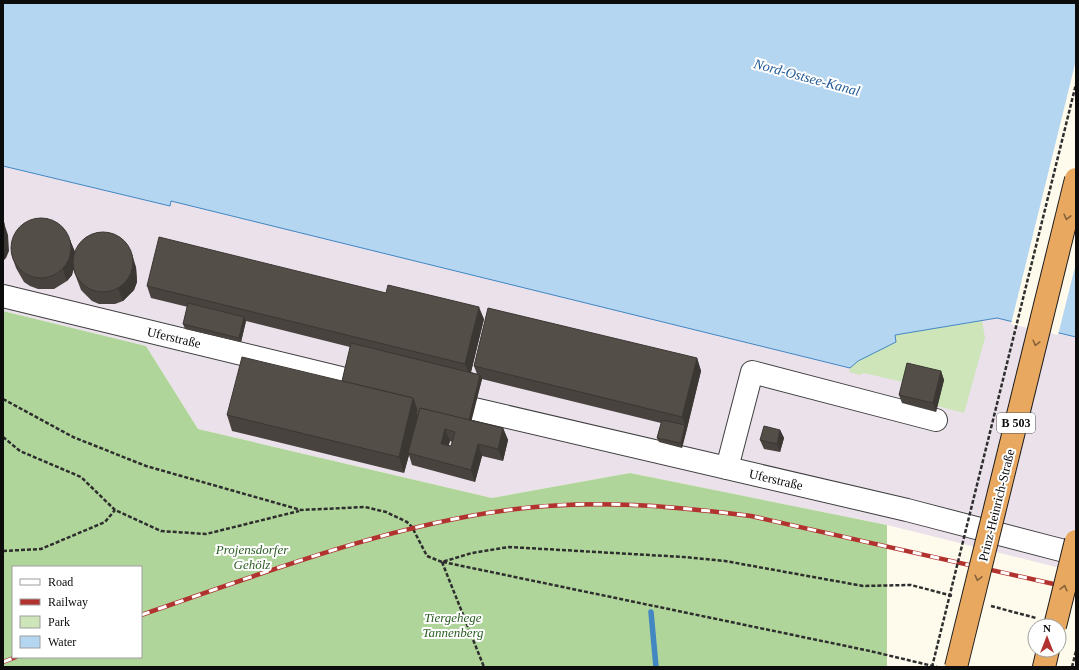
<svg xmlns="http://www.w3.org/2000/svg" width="1079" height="670" viewBox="0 0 1079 670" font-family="Georgia,serif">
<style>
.industrial{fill:#eae1ea}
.green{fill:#cde5b9}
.forest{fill:#b0d59a;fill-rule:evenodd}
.water{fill:#b5d6f1;stroke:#4286c2}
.pier{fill:#fefbed}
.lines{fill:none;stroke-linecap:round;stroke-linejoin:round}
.stream{stroke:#4286c2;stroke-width:5.5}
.minor-casing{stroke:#3f3f3f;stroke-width:24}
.highway-casing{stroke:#1d1d1d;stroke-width:24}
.path{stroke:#2e2e2e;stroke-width:2.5;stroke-dasharray:4 2;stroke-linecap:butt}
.minor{stroke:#fff;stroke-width:22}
.highway{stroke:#e9a85f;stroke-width:22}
.rail-casing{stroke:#b1322f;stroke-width:4.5}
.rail{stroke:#fff;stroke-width:3;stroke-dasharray:9;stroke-linecap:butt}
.highway-bridge-casing{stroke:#1d1d1d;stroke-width:24;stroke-linecap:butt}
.path-bridge{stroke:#2e2e2e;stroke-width:2.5;stroke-dasharray:4 2;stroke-linecap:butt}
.highway-bridge{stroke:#e9a85f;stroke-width:22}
.wall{fill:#48433f;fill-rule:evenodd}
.shaded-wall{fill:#3b3733}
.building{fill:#544e49;stroke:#3b3733;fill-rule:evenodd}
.oneway{stroke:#86623a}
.labels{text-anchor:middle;stroke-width:4;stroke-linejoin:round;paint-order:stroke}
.shield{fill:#fff;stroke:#555;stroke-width:1}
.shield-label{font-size:12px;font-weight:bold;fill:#0c0c0c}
.street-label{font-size:13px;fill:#0c0c0c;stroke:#fff}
.park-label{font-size:13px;font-style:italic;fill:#2a5e22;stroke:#fff}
.water-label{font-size:14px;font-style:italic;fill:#205994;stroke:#fff}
</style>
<rect width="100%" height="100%" fill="#fefbed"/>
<!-- industrial -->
<polygon class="industrial" points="3,166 169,206 171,201 895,335 997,318 1076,337 1076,572 887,525 630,473 492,498 198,429 146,346 3,311"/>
<!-- green -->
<path class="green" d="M982 321 985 338 964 413 937 406 944 380 907 383 864 373 860 375 849 372C852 360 884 348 896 342L895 335Z"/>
<!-- forest -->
<path class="forest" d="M3 311 146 346 198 429 492 498 630 473 887 525V667H3ZM13 567H141V657H13Z"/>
<!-- water -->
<polygon class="water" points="3,3 1076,3 1076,337 997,318 895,335 896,342 858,361 850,368 171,201 170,206 3,166"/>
<!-- pier -->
<polygon class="pier" points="1076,60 1076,263 1058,335 1011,324"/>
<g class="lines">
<!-- stream -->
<polyline class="stream" points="651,612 656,667"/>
<!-- minor casing -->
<g class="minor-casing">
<g id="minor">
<polyline points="3,296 345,379"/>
<polyline points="474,409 907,510 1076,554"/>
<polyline points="727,468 752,372 936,420"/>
</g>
</g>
<!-- highway casing -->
<g class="highway-casing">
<polyline id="highway" points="1044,667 1048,650"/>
</g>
<!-- path -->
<g class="path">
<polyline points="3,399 73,437 146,466 301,510 365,507 386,512 407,522 412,527 427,556 442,562 472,553 509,547 684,557 725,561 863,586 911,585 953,596"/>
<polyline points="3,437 20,451 81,477 115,510 161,531 206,534 299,511"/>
<polyline points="3,551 41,549 105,522 115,510"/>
<polyline points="442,562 484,667"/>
<polyline points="443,562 870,651 937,667"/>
<polyline points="991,606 1036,618"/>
<polyline points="1072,667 1076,651"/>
</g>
<!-- minor -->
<use href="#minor" class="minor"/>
<!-- highway -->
<use href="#highway" class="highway"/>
<!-- rail casing -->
<g class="rail-casing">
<g id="rail">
<path d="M141 615C264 573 387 525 516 509 595 499 673 506 751 516L1076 589"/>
<polyline points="3,662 16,657"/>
</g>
</g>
<!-- rail -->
<use href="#rail" class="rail"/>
<!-- highway-bridge casing -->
<g class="highway-bridge-casing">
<g id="highway-bridge">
<polyline points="1055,626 1076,541"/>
<polyline points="956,667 1076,179"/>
</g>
</g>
<!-- path-bridge -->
<polyline class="path-bridge" points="932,667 1076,84"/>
<!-- highway-bridge -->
<use href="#highway-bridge" class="highway-bridge"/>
</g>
<!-- wall -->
<g class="wall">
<polygon points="70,240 75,252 136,267 137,282 134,290 123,301 115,304 99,304 92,301 81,290 73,269 72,275 67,281 54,289 38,289 30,286 24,282 16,268 12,256"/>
<path d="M147 286 484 319 471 372 477 374 474 366 697 358 701 371 682 448 659 442 657 438 661 423 482 379 471 420 503 428 508 440 503 461 482 456 475 482 412 465 409 455 404 473 232 431 227 415 342 381 350 347 246 321 241 342 185 329 183 324 188 307 151 298ZM450 441 452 442 451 446H448Z"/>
<polygon points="941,371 944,380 936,412 902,403 899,395"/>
<polygon points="780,430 784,438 780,452 764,449 760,440"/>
</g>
<!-- shaded-wall -->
<g class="shaded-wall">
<polygon points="4,223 8,235 9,251 6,258 3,261"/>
<polygon points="70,240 75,252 76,260 72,275 67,281 63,269"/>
<polygon points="132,254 136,267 137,282 134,290 123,301 118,288"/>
<polygon points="479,307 484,319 470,376 465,364"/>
<polygon points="244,317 246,321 241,342 239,338"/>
<polygon points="697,358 701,371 687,429 682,417"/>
<polygon points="941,371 944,380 936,412 933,403"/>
<polygon points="480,375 482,379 469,431 467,427"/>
<polygon points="413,398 419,414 416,414 418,418 408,453 409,455 404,473 399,457"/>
<polygon points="685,425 687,429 682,448 681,443"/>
<polygon points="503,428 508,440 503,461 498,449"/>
<polygon points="445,429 450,441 446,456 441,444"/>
<polygon points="780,430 784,438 780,452 777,444"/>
<polygon points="478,444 482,456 475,482 471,470"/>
</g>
<!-- building -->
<g class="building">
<circle cx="41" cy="248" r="30"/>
<polygon points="3,220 4,223 4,239 3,241"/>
<circle cx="103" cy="262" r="30"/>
<polygon points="159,237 386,293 388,285 479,307 465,364 147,286"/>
<polygon points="188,303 244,317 239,338 183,324"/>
<polygon points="488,308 697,358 682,417 474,366"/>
<polygon points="351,343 480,375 469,420 420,408 418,415 416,414 417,410 413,398 342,381"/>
<polygon points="242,357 413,398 399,457 227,415"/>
<polygon points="907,363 941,371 933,403 899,395"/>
<path d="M420 408 503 428 498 449 478 444 471 470 408 453ZM445 429 455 432 451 446 441 444Z"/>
<polygon points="662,420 685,425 681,443 657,438"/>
<polygon points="764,426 780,430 777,444 760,440"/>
</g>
<!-- one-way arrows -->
<defs><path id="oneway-chevron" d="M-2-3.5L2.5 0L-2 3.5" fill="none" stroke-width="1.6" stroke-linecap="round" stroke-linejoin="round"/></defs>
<g class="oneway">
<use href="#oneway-chevron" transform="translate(1067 217) rotate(104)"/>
<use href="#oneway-chevron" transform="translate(1036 343) rotate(104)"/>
<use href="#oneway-chevron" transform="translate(978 578) rotate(104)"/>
<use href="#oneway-chevron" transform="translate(1064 588) rotate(-76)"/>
</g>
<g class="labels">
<!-- shield labels -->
<rect class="shield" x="997" y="413" width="38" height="20" rx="3"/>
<g class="shield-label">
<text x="1016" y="427">B 503</text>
</g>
<!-- street labels -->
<g class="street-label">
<text transform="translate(174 337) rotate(13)" y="5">Uferstraße</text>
<text transform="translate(776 479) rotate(13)" y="5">Uferstraße</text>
<text transform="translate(996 505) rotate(-76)" y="5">Prinz-Heinrich-Straße</text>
</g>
<!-- park labels -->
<g class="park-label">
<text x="252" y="554">Projensdorfer<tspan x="252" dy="15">Gehölz</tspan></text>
<text x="453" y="622">Tiergehege<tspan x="453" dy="15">Tannenberg</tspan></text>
</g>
<!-- water labels -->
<g class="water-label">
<text transform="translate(807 77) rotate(15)" y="5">Nord-Ostsee-Kanal</text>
</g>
</g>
<!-- border -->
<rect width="1079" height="670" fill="none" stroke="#0c0c0c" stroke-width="8"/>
<!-- legend -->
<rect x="12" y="566" width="130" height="92" fill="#ffffff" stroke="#9e9e9e"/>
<rect x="20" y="579" width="20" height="6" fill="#ffffff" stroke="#9e9e9e"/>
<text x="48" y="586" font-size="12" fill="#0c0c0c">Road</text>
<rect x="20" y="599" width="20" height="6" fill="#b1322f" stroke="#9e9e9e"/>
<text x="48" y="606" font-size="12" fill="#0c0c0c">Railway</text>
<rect x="20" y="616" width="20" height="12" fill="#cde5b9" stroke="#9e9e9e"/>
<text x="48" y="626" font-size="12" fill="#0c0c0c">Park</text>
<rect x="20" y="636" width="20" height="12" fill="#b5d6f1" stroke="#9e9e9e"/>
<text x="48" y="646" font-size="12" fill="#0c0c0c">Water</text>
<!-- north arrow -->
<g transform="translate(1047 638)"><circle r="19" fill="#ffffff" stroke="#9e9e9e"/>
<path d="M0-3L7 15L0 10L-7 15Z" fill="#b1322f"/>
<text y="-6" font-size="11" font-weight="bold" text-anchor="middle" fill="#0c0c0c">N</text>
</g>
</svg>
